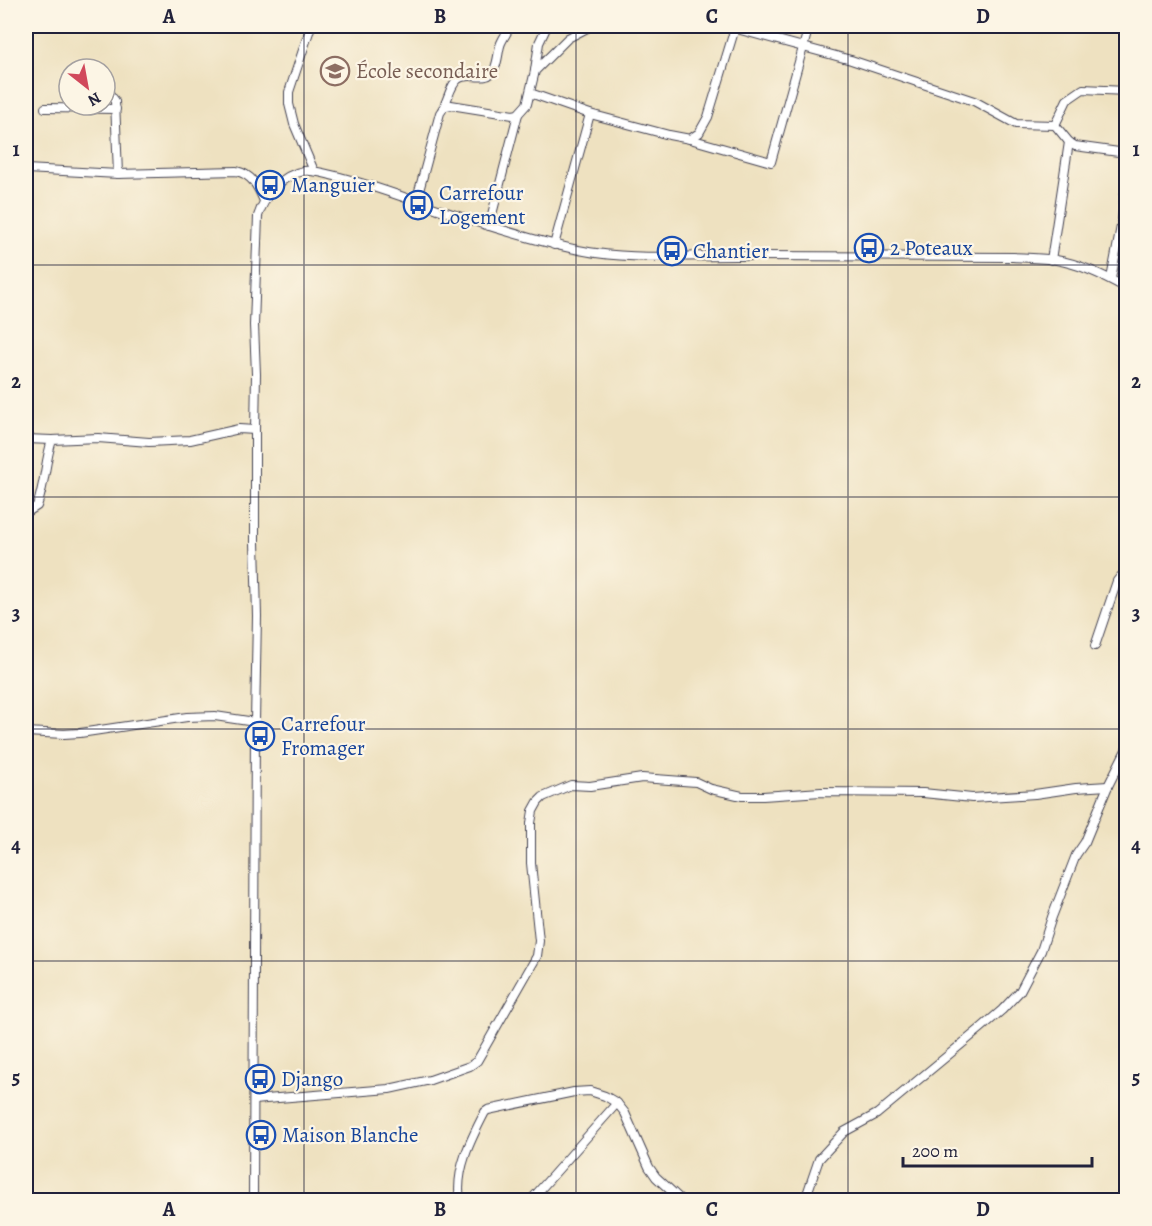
<svg xmlns="http://www.w3.org/2000/svg" width="1152" height="1226" viewBox="0 0 1152 1226" font-family="Alegreya,serif">
<style>
.lines{fill:none;stroke-linecap:round;stroke-linejoin:round}
.minor-casing{stroke:#413f4f;stroke-width:10}
.minor{stroke:#fff;stroke-width:8}
.grid{fill:none;stroke:#22223b;stroke-width:1.5;stroke-opacity:0.55}
.labels{text-anchor:middle;stroke-width:4.5;stroke-linejoin:round;paint-order:stroke}
.education-label{font-size:21px;fill:#785e54;stroke:#fcf5e5;text-anchor:start}
.transit-label{font-size:21px;fill:#164399;stroke:#fcf5e5;text-anchor:start}
.neatline{fill:none;stroke:#22223b;stroke-width:2}
.grid-label{font-size:20px;text-anchor:middle;font-weight:bold;fill:#22223b}
</style>
<rect width="100%" height="100%" fill="#fcf5e5"/>
<filter id="ink" filterUnits="userSpaceOnUse"><feTurbulence type="fractalNoise" baseFrequency=".0167" numOctaves="2"/><feDisplacementMap in="SourceGraphic" scale="12" xChannelSelector="R" yChannelSelector="G"/><feConvolveMatrix kernelMatrix="1 2 1 2 8 2 1 2 1" color-interpolation-filters="sRGB"/></filter>
<filter id="wash" filterUnits="userSpaceOnUse"><feTurbulence type="fractalNoise" baseFrequency=".008" numOctaves="4" result="noise"/><feDisplacementMap in="SourceGraphic" scale="24" xChannelSelector="R" yChannelSelector="G"/><feGaussianBlur stdDeviation="1.35" result="paint"/><feColorMatrix in="noise" values="0 0 0 0 0 0 0 0 0 0 0 0 0 0 0 0 0 1.4 0 .05"/><feComposite in="paint" operator="in"/></filter>
<g filter="url(#wash)">
<rect width="100%" height="100%" fill="#eee1c0"/>
</g>
<g filter="url(#ink)">
<g class="lines">
<!-- minor casing -->
<g class="minor-casing">
<g id="minor">
<polyline points="311,26 289,92 289,104 294,124 314,171"/>
<polyline points="726,26 851,60 974,101 1016,124 1055,125 1069,142 1075,146 1126,153"/>
<polyline points="972,26 982,28"/>
<polyline points="83,67 85,69"/>
<polyline points="535,70 539,43 547,26"/>
<polyline points="105,88 115,101 118,174"/>
<polyline points="530,93 590,114 669,135 690,139 771,162 809,26"/>
<polyline points="446,106 451,105 513,115 518,114 527,104 535,71 568,38 591,26"/>
<polyline points="45,108 116,109"/>
<polyline points="1055,125 1067,100 1083,89 1126,91"/>
<polyline points="690,139 699,133 708,117 735,28"/>
<path d="M26 169 118 174 236 171C252 174 258 187 264 201"/>
<path d="M416 202 440 113C448 103 449 86 458 79 467 73 476 78 486 76 499 73 497 52 501 43 504 36 508 32 510 26"/>
<polyline points="489,226 518,114"/>
<polyline points="554,245 590,114"/>
<polyline points="1051,260 1069,142"/>
<polyline points="1111,279 1122,221 1126,182"/>
<polyline points="26,439 52,440"/>
<path d="M26 513 37 506C45 484 45 462 52 440L98 438 149 442 190 440 239 429 255 430"/>
<polyline points="1095,646 1117,581 1121,576 1126,573"/>
<polyline points="26,732 64,734 80,733 187,717 215,716 255,722"/>
<polyline points="254,1100 389,1089 430,1080 470,1066 477,1061 537,956 539,941 531,863 531,823 533,811 538,802 543,797 571,785 590,786 642,778 696,782 711,789 742,796 763,796 821,792 923,793 972,798 1035,794 1076,788 1108,786"/>
<path d="M253 1200 255 722 257 616 255 542V430L256 374 254 325 258 216C265 195 281 175 304 171 313 170 322 173 331 175 366 183 400 196 435 208 466 219 498 229 530 238 552 244 574 250 596 253 647 260 699 255 750 256 838 256 926 257 1013 257 1027 258 1042 258 1056 260 1081 264 1105 276 1126 288"/>
<path d="M460 1200C455 1170 471 1139 485 1112L488 1110 574 1092 590 1091 605 1096 617 1103 625 1113 649 1167 656 1177 681 1200"/>
<polyline points="531,1200 617,1103"/>
<polyline points="805,1200 819,1159 844,1132 877,1114 981,1028 1002,1010 1020,991 1041,951 1052,917 1076,855 1085,842 1108,786 1126,750"/>
</g>
</g>
<!-- minor -->
<use href="#minor" class="minor"/>
</g>
</g>
<!-- grid -->
<path class="grid" d="M304 26V1200M576 26V1200M848 26V1200M26 265H1126M26 497H1126M26 729H1126M26 961H1126"/>
<!-- icons -->
<defs>
<g id="school-ring" transform="scale(1.5)"><circle r="9.5" fill="#fcf5e5" stroke="#8d6e63" stroke-width="1.5"/><path d="M0-5L7-2L0 1L-7-2ZM-4 1L0 2.5L4 1V4Q0 6-4 4Z" fill="#8d6e63"/></g>
<g id="bus-ring" transform="scale(1.5)"><circle r="9.5" fill="#fcf5e5" stroke="#1a4fb4" stroke-width="1.5"/><path d="M-5-6H5V4H4V6H2V4H-2V6H-4V4H-5ZM-3.5-4V0h7V-4ZM-3.5 1.2v1.5H-2V1.2ZM2 1.2v1.5H3.5V1.2Z" fill="#1a4fb4"/></g>
</defs>
<g fill-rule="evenodd">
<use href="#school-ring" x="335" y="71"/>
<use href="#bus-ring" x="270" y="185"/>
<use href="#bus-ring" x="418" y="205"/>
<use href="#bus-ring" x="869" y="248"/>
<use href="#bus-ring" x="672" y="251"/>
<use href="#bus-ring" x="260" y="736"/>
<use href="#bus-ring" x="260" y="1079"/>
<use href="#bus-ring" x="261" y="1135"/>
</g>
<g class="labels">
<!-- education labels -->
<g class="education-label">
<text x="356" y="78">École secondaire</text>
</g>
<!-- transit labels -->
<g class="transit-label">
<text x="291" y="192">Manguier</text>
<text x="439" y="200">Carrefour<tspan x="439" dy="24">Logement</tspan></text>
<text x="890" y="255">2 Poteaux</text>
<text x="693" y="258">Chantier</text>
<text x="281" y="731">Carrefour<tspan x="281" dy="24">Fromager</tspan></text>
<text x="281" y="1086">Django</text>
<text x="282" y="1142">Maison Blanche</text>
</g>
</g>
<!-- margin -->
<rect width="1152" height="1226" fill="none" stroke="#fcf5e5" stroke-width="66"/>
<!-- north arrow -->
<g transform="translate(87 87) rotate(149)"><circle r="28" fill="#fcf5e5" stroke="#a5a1a1" stroke-width="1.5"/>
<path d="M0-4.5L10 22L0 15L-10 22Z" fill="#d1495b"/>
<text y="-9" font-size="16" font-weight="bold" text-anchor="middle" fill="#22223b">N</text>
</g>
<!-- scale -->
<path d="M903 1157v9h189v-9" fill="none" stroke="#22223b" stroke-width="3"/>
<text x="912" y="1157" font-size="18" fill="#22223b" stroke="#fcf5e5" stroke-width="4.5" paint-order="stroke">200 m</text>
<rect x="33" y="33" width="1086" height="1160" class="neatline"/>
<g class="grid-label">
<text x="169" y="23">A</text>
<text x="440" y="23">B</text>
<text x="712" y="23">C</text>
<text x="983" y="23">D</text>
<text x="16" y="156">1</text>
<text x="1136" y="156">1</text>
<text x="16" y="388">2</text>
<text x="1136" y="388">2</text>
<text x="16" y="620">3</text>
<text x="1136" y="620">3</text>
<text x="16" y="852">4</text>
<text x="1136" y="852">4</text>
<text x="16" y="1084">5</text>
<text x="1136" y="1084">5</text>
<text x="169" y="1216">A</text>
<text x="440" y="1216">B</text>
<text x="712" y="1216">C</text>
<text x="983" y="1216">D</text>
</g>
</svg>
